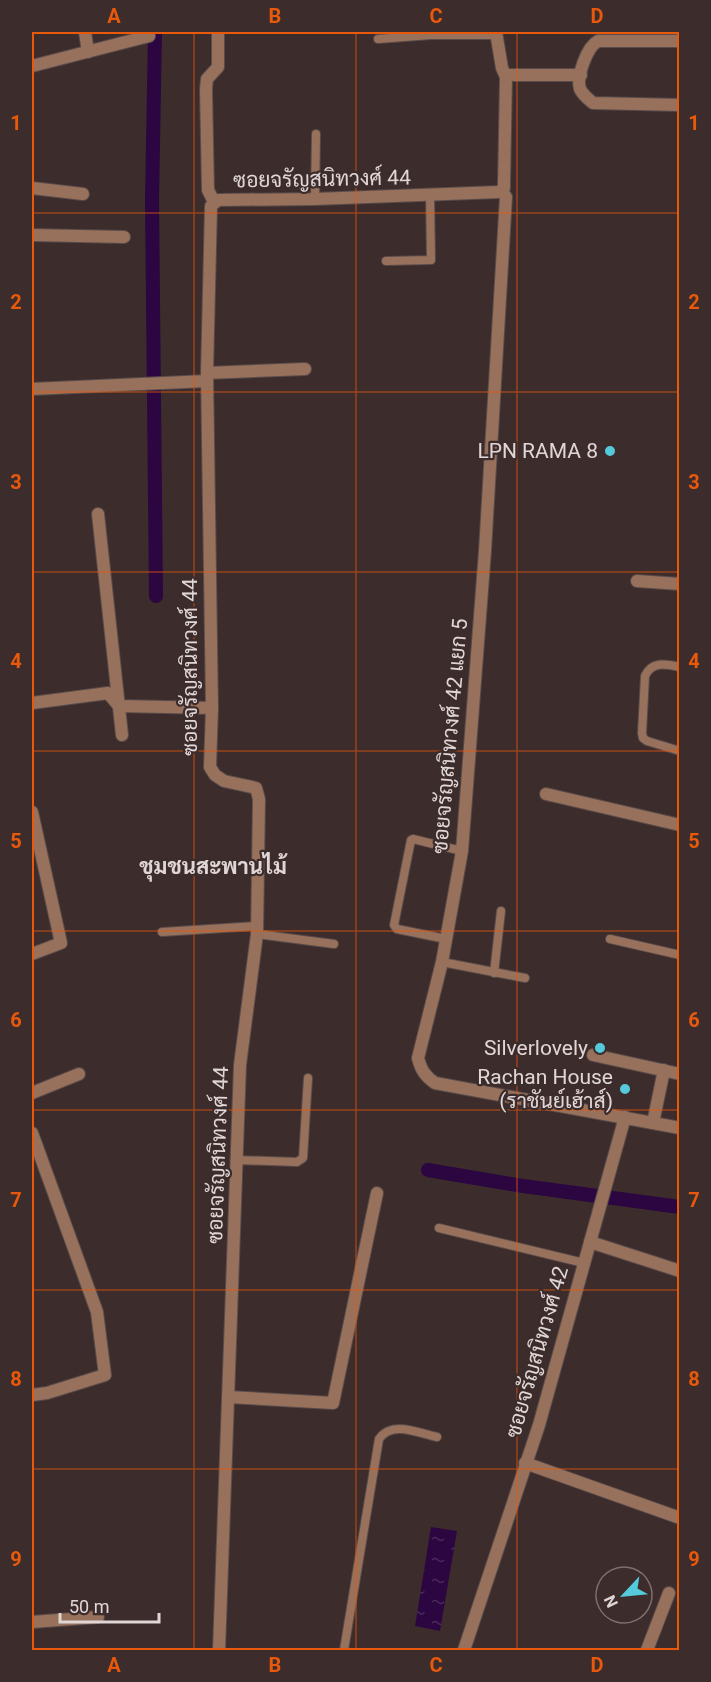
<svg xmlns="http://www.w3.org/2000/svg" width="711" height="1682" viewBox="0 0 711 1682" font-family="Roboto,Sarabun,sans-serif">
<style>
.water{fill:url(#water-ripples)}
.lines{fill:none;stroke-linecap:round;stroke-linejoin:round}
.canal{stroke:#2c0640;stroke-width:14}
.service-casing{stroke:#5a4b4b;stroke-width:10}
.minor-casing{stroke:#5a4b4b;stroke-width:14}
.service{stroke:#97715b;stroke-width:8}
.minor{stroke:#97715b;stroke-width:12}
.grid{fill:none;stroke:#e8590c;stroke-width:1.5;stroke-opacity:0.55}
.poi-dot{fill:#54cadc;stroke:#3c2c2c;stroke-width:2}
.labels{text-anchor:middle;stroke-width:4.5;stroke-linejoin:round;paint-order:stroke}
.street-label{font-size:21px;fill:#e1d6d6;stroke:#3c2c2c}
.poi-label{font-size:21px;fill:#e1d6d6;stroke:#3c2c2c;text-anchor:end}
.neighbourhood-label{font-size:22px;font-weight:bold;fill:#e1d6d6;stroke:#3c2c2c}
.neatline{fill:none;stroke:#e8590c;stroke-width:2}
.grid-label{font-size:20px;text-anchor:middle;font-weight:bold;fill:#e8590c}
</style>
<defs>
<pattern id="water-ripples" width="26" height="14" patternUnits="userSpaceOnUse" patternTransform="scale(1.5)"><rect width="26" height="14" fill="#2c0640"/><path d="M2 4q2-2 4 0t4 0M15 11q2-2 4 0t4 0" fill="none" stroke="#4a2a5b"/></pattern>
</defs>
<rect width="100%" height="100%" fill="#3c2c2c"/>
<!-- water -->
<polygon class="water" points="431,1527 457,1531 440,1631 415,1626"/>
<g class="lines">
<!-- canal -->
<g class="canal">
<polyline points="155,32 152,200 156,596"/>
<polyline points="428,1170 523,1186 680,1207"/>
</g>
<!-- service casing -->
<g class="service-casing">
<g id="service">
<polyline points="378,39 431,35 496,35"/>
<polyline points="315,199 316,134"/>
<polyline points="386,261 431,260 430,195"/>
<path d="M680 667C665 664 652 661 645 676L642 733 643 738 647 741 680 751"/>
<polyline points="162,932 257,926"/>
<polyline points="257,934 334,944"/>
<polyline points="446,939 397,929 394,925 411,840 413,839 462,851"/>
<polyline points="610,939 680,955"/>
<polyline points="442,962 525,978"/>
<polyline points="494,973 501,911"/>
<polyline points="237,1160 297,1162 303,1158 308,1078"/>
<polyline points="439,1228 584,1263"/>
<path d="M344 1650 379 1439C392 1420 418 1433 437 1437"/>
</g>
</g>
<!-- minor casing -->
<g class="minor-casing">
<g id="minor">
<polyline points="85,32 88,52"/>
<polyline points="496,32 502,68 506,77"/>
<path d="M680 41H598C587 47 576 77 580 89 583 95 588 99 593 103L680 105"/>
<polyline points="32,66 149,36"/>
<polyline points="32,188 83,194"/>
<path d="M502 191 506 197 485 551 462 851 442 962 418 1058C421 1070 425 1076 435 1083L680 1128"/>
<polyline points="214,202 208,190 206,89 207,79 218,67 218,32"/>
<polyline points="32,235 124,237"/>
<polyline points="207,373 305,369"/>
<polyline points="32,389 207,381"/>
<polyline points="98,514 122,735"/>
<polyline points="637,581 680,584"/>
<polyline points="32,703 108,693 119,706 212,708"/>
<polyline points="546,794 680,825"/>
<polyline points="32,812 61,943 32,954"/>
<polyline points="593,1055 680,1074"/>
<polyline points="32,1093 79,1074"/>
<polyline points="653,1123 664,1070"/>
<polyline points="32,1133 97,1312 105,1375 47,1393 32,1395"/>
<polyline points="590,1242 680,1271"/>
<polyline points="228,1397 333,1403 377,1193"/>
<polyline points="525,1463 680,1518"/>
<polyline points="32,1622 98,1617"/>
<polyline points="219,1650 240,1065 257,934 259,799 256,788 224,781 215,775 210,767 212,708 207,373 211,206 218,200 315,199 499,192 504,188 504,183 506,77 509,75 581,75"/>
<polyline points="464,1650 539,1425 625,1117"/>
<polyline points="647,1650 669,1593"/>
</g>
</g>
<!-- service -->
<use href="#service" class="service"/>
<!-- minor -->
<use href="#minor" class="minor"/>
</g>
<!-- grid -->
<path class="grid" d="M194 32V1650M356 32V1650M517 32V1650M32 213H680M32 392H680M32 572H680M32 751H680M32 931H680M32 1110H680M32 1290H680M32 1469H680"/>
<!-- markers -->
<g class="poi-dot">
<circle cx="610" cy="451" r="6"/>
<circle cx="600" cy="1048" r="6"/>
<circle cx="625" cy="1089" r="6"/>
</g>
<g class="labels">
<!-- street labels -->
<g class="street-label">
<text transform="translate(322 179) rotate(-1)" y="7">ซอยจรัญสนิทวงศ์ 44</text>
<text transform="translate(190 667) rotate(-90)" y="7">ซอยจรัญสนิทวงศ์ 44</text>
<text transform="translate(450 736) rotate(-85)" y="7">ซอยจรัญสนิทวงศ์ 42 แยก 5</text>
<text transform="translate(218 1155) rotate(-88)" y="7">ซอยจรัญสนิทวงศ์ 44</text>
<text transform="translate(537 1352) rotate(-74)" y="7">ซอยจรัญสนิทวงศ์ 42</text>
</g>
<!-- poi labels -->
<g class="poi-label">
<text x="598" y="458">LPN RAMA 8</text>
<text x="588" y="1055">Silverlovely</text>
<text x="613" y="1084">Rachan House<tspan x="613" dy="24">(ราชันย์เฮ้าส์)</tspan></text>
</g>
<!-- neighbourhood labels -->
<g class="neighbourhood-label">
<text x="213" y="874">ชุมชนสะพานไม้</text>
</g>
</g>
<!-- border -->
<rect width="711" height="1682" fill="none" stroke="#3c2c2c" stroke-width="66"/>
<!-- north arrow -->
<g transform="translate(624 1595) rotate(244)"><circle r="28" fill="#3c2c2c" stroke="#7e7070" stroke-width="1.5"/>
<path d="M0-4.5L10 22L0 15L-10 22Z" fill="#54cadc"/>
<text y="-9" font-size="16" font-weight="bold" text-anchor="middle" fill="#e1d6d6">N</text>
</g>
<!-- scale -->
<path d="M60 1613v9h99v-9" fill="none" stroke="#e1d6d6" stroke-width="3"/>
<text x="69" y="1613" font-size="18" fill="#e1d6d6" stroke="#3c2c2c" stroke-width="4.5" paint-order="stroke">50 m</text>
<rect x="33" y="33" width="645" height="1616" class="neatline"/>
<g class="grid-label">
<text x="114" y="23">A</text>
<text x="275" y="23">B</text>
<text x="436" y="23">C</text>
<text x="597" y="23">D</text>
<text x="16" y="130">1</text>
<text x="694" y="130">1</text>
<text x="16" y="309">2</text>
<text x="694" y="309">2</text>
<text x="16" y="489">3</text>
<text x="694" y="489">3</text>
<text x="16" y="668">4</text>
<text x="694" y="668">4</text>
<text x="16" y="848">5</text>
<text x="694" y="848">5</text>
<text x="16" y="1027">6</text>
<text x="694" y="1027">6</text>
<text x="16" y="1207">7</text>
<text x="694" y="1207">7</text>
<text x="16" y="1386">8</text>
<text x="694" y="1386">8</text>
<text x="16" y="1566">9</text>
<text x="694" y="1566">9</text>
<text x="114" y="1672">A</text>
<text x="275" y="1672">B</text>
<text x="436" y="1672">C</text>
<text x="597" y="1672">D</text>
</g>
</svg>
